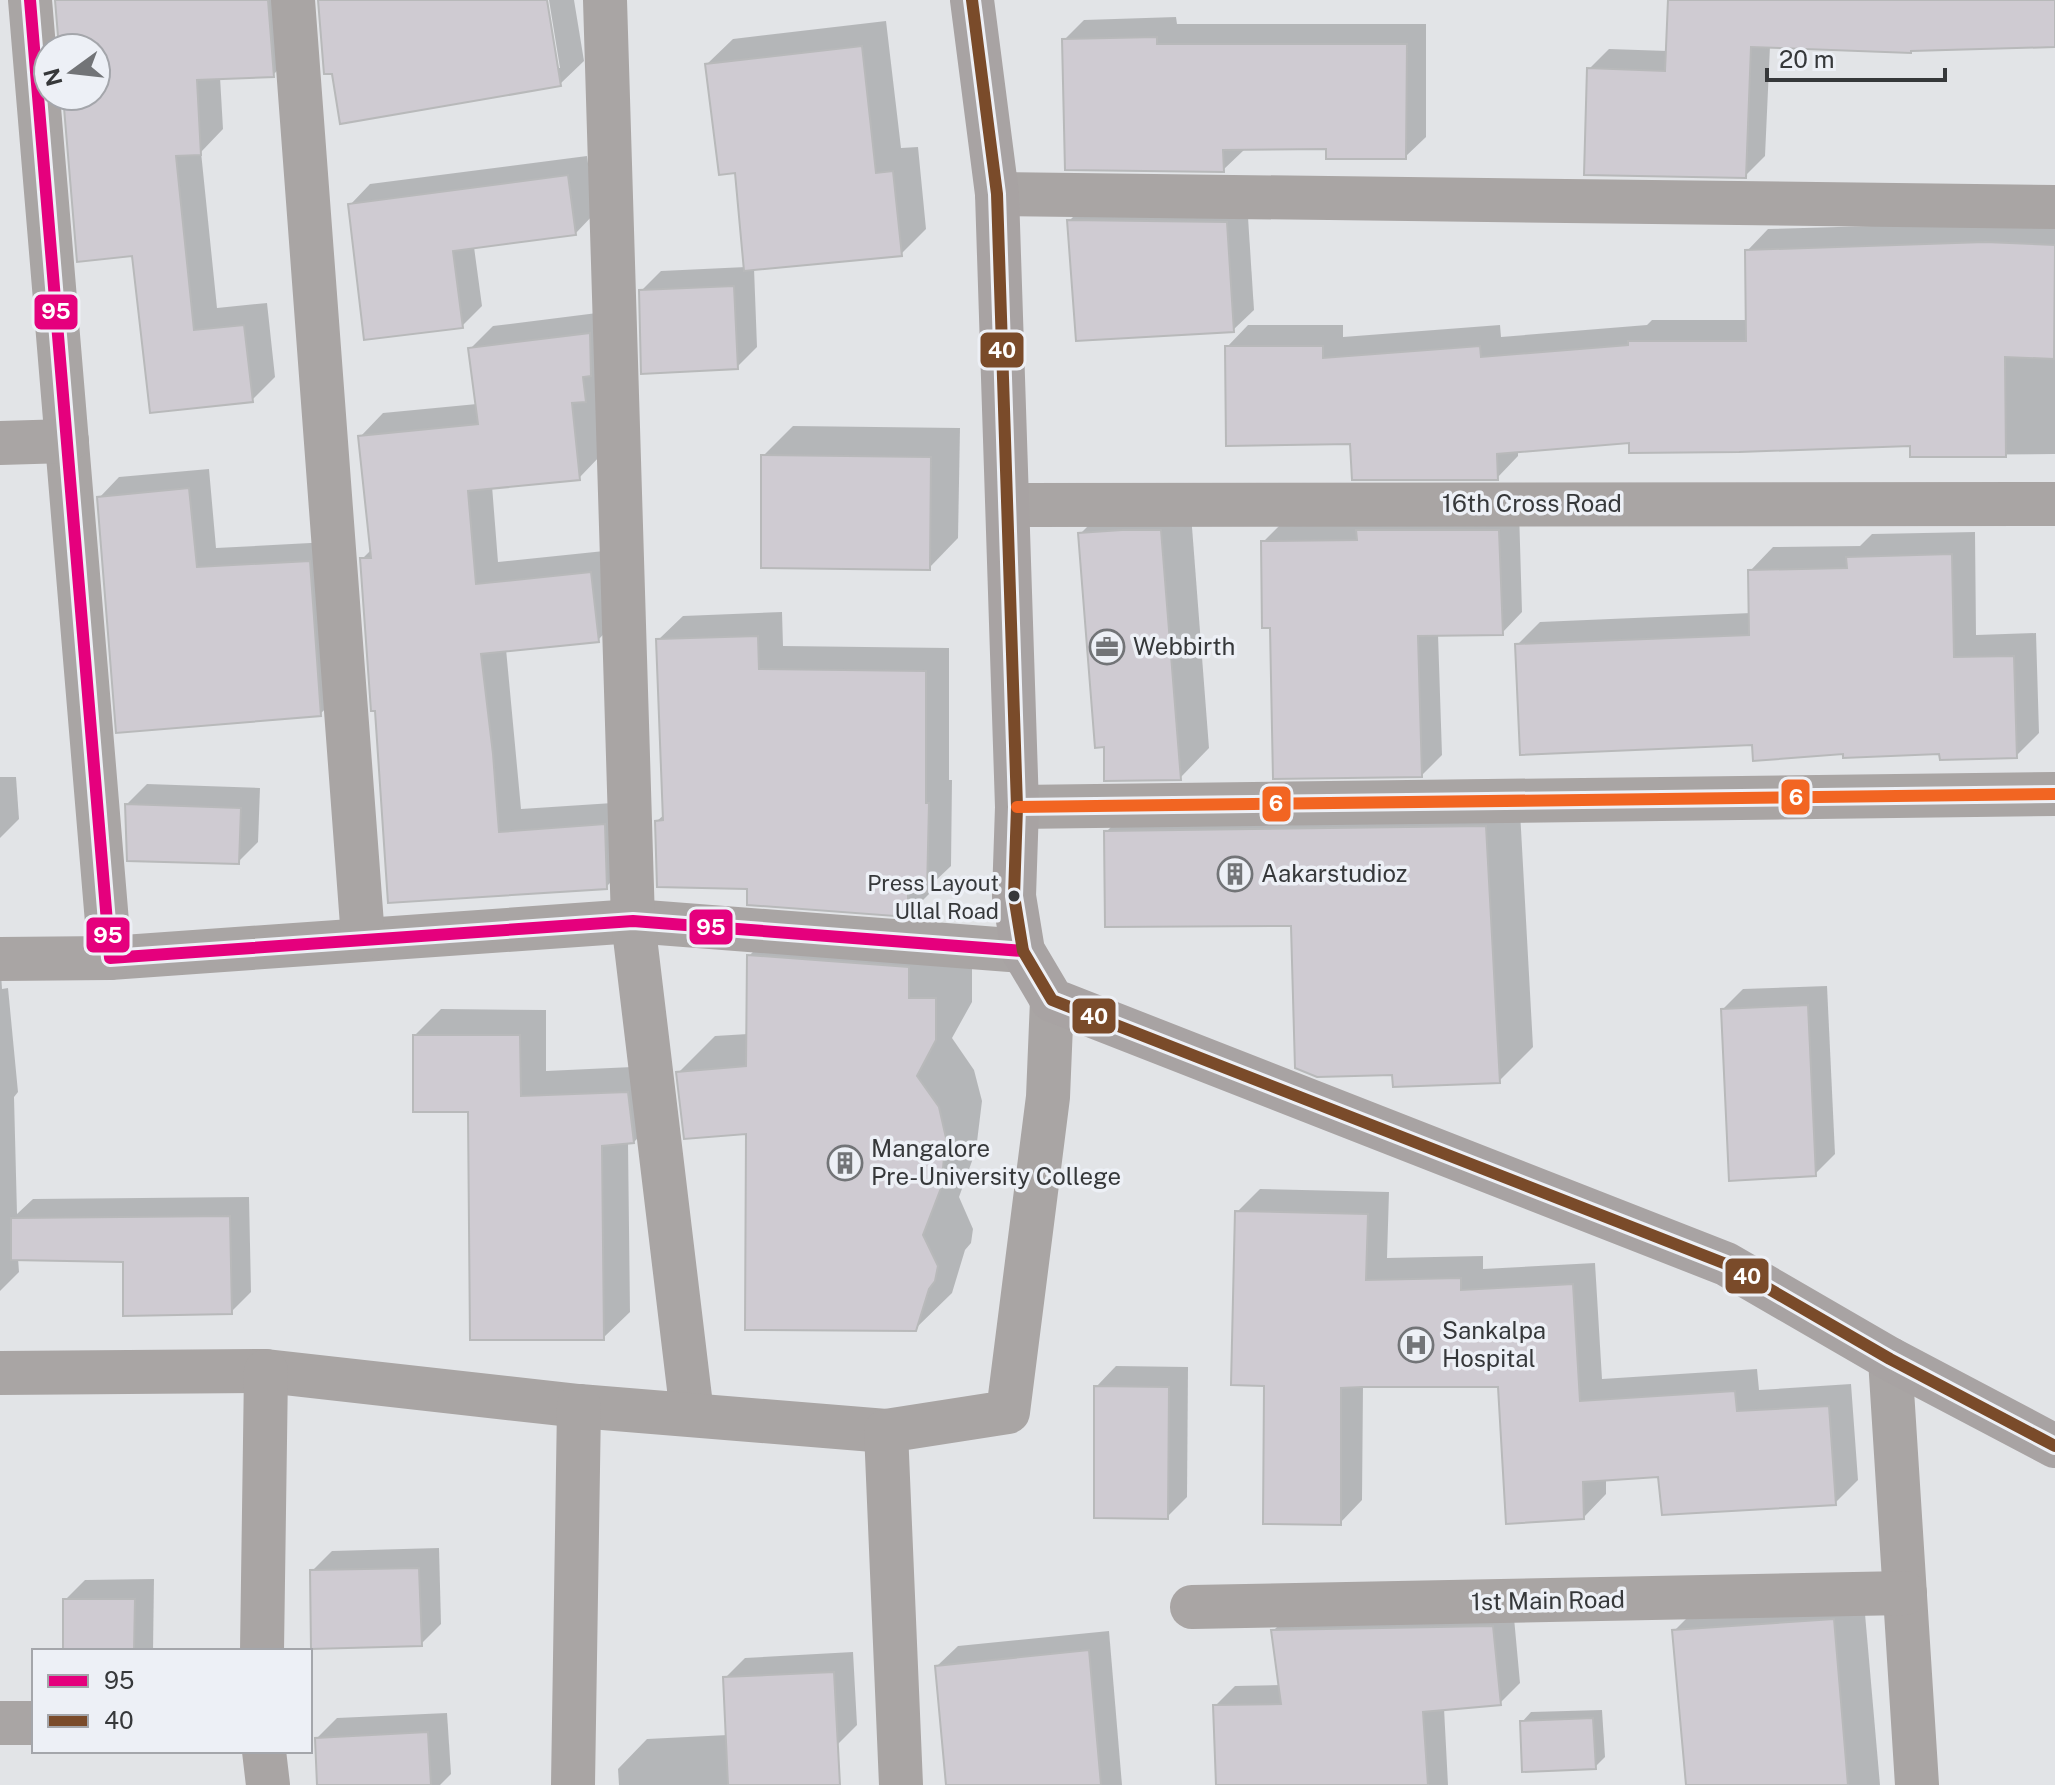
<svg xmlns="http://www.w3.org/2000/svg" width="2055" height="1785" viewBox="0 0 2055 1785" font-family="'Public Sans',sans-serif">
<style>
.shadow{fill:#0003}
.building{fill:#cfcbd2;stroke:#b8b9ba;stroke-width:2}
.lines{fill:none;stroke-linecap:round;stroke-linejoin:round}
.minor{stroke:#a9a5a4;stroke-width:44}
.tertiary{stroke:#a9a5a4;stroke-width:44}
.secondary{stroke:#a8a3a3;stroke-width:44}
.bus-1-casing{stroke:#edf0f6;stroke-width:18}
.bus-2-casing{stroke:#edf0f6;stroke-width:18}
.bus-3-casing{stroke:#edf0f6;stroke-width:18}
.bus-1{stroke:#e5007d;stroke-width:12}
.bus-2{stroke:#7a4b2a;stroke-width:12}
.bus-3{stroke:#f26522;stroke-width:12}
.bus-dot{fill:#36383a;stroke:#edf0f6;stroke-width:3}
.labels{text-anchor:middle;stroke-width:7;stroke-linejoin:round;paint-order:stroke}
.bus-label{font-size:22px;fill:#36383a;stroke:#edf0f6;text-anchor:end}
.street-label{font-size:24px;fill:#36383a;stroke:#edf0f6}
.poi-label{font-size:24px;fill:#36383a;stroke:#edf0f6;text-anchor:start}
.line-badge{stroke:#edf0f6;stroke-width:3}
.badge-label{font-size:22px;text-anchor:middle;font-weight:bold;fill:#fff}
</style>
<rect width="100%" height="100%" fill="#e2e4e7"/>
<!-- shadow -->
<g class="shadow">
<polygon points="57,0 292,0 296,51 273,75 220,77 223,129 201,152 217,308 267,303 275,377 252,400 151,410 134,253 65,96 96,96 96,48 61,48"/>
<polygon points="320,0 545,0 556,68 560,68 549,0 574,0 584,61 560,84"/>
<polygon points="1670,0 2055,0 2055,46 1770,46 1765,156 1745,176 1589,69 1609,49 1668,51"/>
<polygon points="1176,17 1177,24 1426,24 1426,137 1405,157 1328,146 1244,150 1223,170 1064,40 1084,20"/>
<polygon points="886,21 901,148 918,147 926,229 901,254 754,268 757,347 737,367 641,291 661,271 746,267 736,171 707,64 733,39"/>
<polygon points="587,156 595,213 575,234 474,247 482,306 462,326 350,205 370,184"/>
<polygon points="1089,201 1247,202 1254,310 1233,330 1069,221"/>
<polygon points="2008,222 2055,223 2055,454 1912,455 1912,444 1631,441 1518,451 1518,456 1497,478 1352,442 1227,347 1248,325 1343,325 1343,337 1500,325 1501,337 1647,325 1652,320 1748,320 1747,251 1768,229"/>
<polygon points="613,311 602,454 579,478 492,486 498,562 614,550 621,616 598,640 506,649 521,809 628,802 629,864 606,887 390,901 377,709 362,559 372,549 360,437 383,413 477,404 470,349 493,326"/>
<polygon points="793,426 960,428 958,538 929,568 763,456"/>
<polygon points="209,469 216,548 329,542 341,694 320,714 99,498 119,477"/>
<polygon points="1190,501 1209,748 1180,778 1106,745 1080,534 1110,504"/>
<polygon points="1519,510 1522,612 1502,633 1438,634 1442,755 1422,775 1272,626 1263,542 1283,522"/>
<polygon points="1975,532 1976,635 2036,633 2039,733 2016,756 1941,752 1845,752 1754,743 1517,645 1540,622 1751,613 1750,571 1773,547 1860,546 1872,534"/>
<polygon points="782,612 783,646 949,648 949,780 952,780 951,866 932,884 932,891 908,915 749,887 657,821 665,814 658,640 683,616"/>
<polygon points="0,777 16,777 19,819 0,838"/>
<polygon points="147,784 260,788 258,842 238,862 127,804"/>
<polygon points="1519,793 1533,1047 1499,1081 1394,1073 1293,924 1106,832 1140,798"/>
<polygon points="785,919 972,962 972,1002 952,1038 974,1070 982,1101 976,1150 959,1197 973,1229 971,1243 965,1250 952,1293 915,1329 748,1132 678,1073 715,1036 748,1034 749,956"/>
<polygon points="0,957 2,989 8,988 18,1092 14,1097 17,1214 33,1199 249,1197 251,1292 231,1312 125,1260 18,1258 19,1272 0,1291"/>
<polygon points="1827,986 1835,1154 1815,1174 1723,1009 1743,989"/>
<polygon points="441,1009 546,1010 546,1071 654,1066 660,1115 634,1142 628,1142 630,1312 603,1338 470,1110 415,1035"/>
<polygon points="1260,1189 1389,1192 1387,1258 1483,1256 1483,1269 1595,1263 1602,1379 1757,1369 1759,1390 1851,1384 1858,1480 1835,1503 1660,1475 1606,1479 1606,1494 1584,1517 1499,1385 1363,1386 1362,1500 1340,1523 1266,1384 1237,1212"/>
<polygon points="1116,1366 1188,1367 1187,1497 1167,1517 1096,1387"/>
<polygon points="439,1548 441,1624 421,1644 312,1571 332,1551"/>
<polygon points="154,1579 153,1651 65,1651 65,1600 85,1580"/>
<polygon points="1863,1591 1880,1785 1688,1785 1674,1631 1704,1601"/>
<polygon points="1513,1607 1520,1683 1500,1703 1444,1708 1448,1785 1218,1785 1215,1706 1235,1686 1280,1685 1273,1631 1293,1611"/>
<polygon points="1109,1631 1122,1785 946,1785 937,1666 958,1646"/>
<polygon points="853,1652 857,1725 837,1745 771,1785 619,1785 618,1769 647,1739 728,1735 725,1678 745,1658"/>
<polygon points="1602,1710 1605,1757 1595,1767 1522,1722 1531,1712"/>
<polygon points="447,1713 451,1774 440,1785 319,1785 317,1738 337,1718"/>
</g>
<!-- building -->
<g class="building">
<polygon points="55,0 268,0 274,77 197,80 201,155 176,156 194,330 244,325 253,402 150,413 132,256 77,262 63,96 96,96 96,48 59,48"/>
<polygon points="318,0 547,0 561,86 340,124 332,74 324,74"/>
<polygon points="1668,0 2055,0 2055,47 1911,51 1911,53 1751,47 1746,178 1584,175 1587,68 1665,71"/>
<polygon points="1157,37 1157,44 1407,44 1406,159 1326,159 1326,149 1223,150 1224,172 1065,170 1062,39"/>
<polygon points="862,46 876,173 893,171 902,256 744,271 735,173 719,175 705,64"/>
<polygon points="568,175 576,235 453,251 463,328 364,340 348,204"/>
<polygon points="1067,220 1227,222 1234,332 1076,341"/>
<polygon points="1985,242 2055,245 2054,359 2005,357 2006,457 1910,457 1910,446 1739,452 1629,453 1629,443 1497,454 1498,480 1352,480 1350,444 1226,446 1225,346 1323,346 1323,358 1480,346 1481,357 1628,345 1628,341 1746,341 1745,250"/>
<polygon points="734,286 738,369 641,374 639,290"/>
<polygon points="590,333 591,376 583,377 586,402 572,403 580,480 468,491 476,584 591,572 599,642 481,654 493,754 499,832 605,824 607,889 388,903 375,711 371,711 360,558 371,558 358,436 478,424 468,348"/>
<polygon points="761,455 931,457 930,570 761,568"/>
<polygon points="189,488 197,567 310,561 321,716 116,733 97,497"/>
<polygon points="1122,530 1161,530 1181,780 1104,781 1104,747 1095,748 1078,533"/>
<polygon points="1356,530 1499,530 1503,635 1418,636 1422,777 1273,779 1270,628 1262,628 1261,541 1357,540"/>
<polygon points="1952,554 1954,657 2014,656 2017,758 1940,760 1939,754 1843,758 1843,754 1753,761 1752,745 1520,755 1515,644 1749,635 1748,570 1847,568 1846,557"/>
<polygon points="758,636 759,669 926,671 926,803 929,803 927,892 908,892 908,917 747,905 747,889 657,887 655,821 663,820 656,639"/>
<polygon points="125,804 241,808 239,864 127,861"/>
<polygon points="1486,826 1500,1083 1393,1087 1392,1075 1317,1077 1295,1068 1291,926 1105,927 1104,831"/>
<polygon points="747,955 909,967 909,998 936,998 936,1040 917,1076 939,1107 946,1138 941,1188 923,1235 938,1266 935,1281 929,1289 916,1331 745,1330 746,1134 684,1139 676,1072 746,1066"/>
<polygon points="1808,1005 1816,1176 1729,1181 1721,1009"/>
<polygon points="413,1035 520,1035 521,1096 628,1092 634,1143 602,1146 604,1340 470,1340 468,1112 413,1112"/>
<polygon points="1235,1211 1368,1214 1366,1280 1461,1278 1461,1290 1573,1284 1580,1401 1735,1391 1737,1411 1829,1406 1836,1505 1662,1515 1658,1477 1583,1482 1584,1519 1506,1524 1498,1387 1362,1387 1341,1388 1341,1525 1263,1524 1264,1386 1231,1385"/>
<polygon points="230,1216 232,1314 123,1316 123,1262 11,1260 11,1218"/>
<polygon points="1094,1386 1169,1387 1168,1519 1094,1518"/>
<polygon points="419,1568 422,1646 311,1649 310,1570"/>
<polygon points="63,1599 135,1599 134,1651 63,1651"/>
<polygon points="1834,1619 1848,1785 1686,1785 1672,1630"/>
<polygon points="1493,1626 1501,1705 1423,1712 1428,1785 1216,1785 1213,1705 1281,1704 1271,1630"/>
<polygon points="1089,1650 1101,1785 946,1785 935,1666"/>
<polygon points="834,1672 840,1785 728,1785 723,1677"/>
<polygon points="1593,1718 1596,1769 1522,1772 1520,1721"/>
<polygon points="428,1732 431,1785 317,1785 315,1738"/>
</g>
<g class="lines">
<!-- minor -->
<g class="minor">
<polyline points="30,0 110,958 633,921 1023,951"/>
<polyline points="293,0 363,938"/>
<polyline points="605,0 633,921 692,1414"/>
<polyline points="997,194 2055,207"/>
<polyline points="0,443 67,441"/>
<polyline points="1009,505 2055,504"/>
<polyline points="1017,807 2055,794"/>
<polyline points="0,959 110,958"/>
<polyline points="1890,1359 1917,1785"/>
<polyline points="0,1373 266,1371 579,1406 886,1431"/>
<polyline points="1192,1607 1905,1593"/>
<polyline points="262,1651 266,1371"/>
<polyline points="0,1723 34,1723"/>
<polyline points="264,1751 268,1785"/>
<polyline points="573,1785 579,1406"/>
</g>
<!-- tertiary -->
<polyline class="tertiary" points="901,1785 886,1431 1008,1412 1048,1097 1052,1000"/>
<!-- secondary -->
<polyline class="secondary" points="972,0 997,194 1017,807 1014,896 1023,951 1052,1000 1726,1264 1890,1359 2055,1446"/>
<!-- bus-1 casing -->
<g class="bus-1-casing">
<polyline id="bus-1" points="30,0 110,958 633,921 1023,951"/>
</g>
<!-- bus-2 casing -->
<g class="bus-2-casing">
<polyline id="bus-2" points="972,0 997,194 1017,807 1014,896 1023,951 1052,1000 1726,1264 1890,1359 2055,1446"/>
</g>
<!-- bus-3 casing -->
<g class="bus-3-casing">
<polyline id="bus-3" points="1017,807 2055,794"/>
</g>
<!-- bus-1 -->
<use href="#bus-1" class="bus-1"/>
<!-- bus-2 -->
<use href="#bus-2" class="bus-2"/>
<!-- bus-3 -->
<use href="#bus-3" class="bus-3"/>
</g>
<!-- icons -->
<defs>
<g id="office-ring" transform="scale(1.8)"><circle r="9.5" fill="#edf0f6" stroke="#727477" stroke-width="1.5"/><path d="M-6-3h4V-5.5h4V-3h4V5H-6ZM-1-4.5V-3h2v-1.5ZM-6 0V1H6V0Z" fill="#727477"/></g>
<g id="building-ring" transform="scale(1.8)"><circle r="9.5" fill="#edf0f6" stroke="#727477" stroke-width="1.5"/><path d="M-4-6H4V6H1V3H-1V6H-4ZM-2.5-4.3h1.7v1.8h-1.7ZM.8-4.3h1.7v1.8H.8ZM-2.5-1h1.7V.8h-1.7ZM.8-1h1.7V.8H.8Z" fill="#727477"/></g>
<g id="hospital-ring" transform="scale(1.8)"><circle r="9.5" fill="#edf0f6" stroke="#727477" stroke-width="1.5"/><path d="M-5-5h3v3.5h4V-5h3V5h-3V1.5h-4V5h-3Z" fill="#727477"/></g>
</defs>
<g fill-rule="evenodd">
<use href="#office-ring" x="1107" y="647"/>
<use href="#building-ring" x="1235" y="874"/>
<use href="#building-ring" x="845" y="1163"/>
<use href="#hospital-ring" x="1416" y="1345"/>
</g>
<!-- markers -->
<circle class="bus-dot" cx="1014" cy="896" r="7"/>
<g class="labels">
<!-- bus labels -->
<g class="bus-label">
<text x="999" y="891">Press Layout<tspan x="999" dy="28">Ullal Road</tspan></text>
</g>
<!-- street labels -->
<g class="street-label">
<text x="1532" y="512">16th Cross Road</text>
<text transform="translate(1548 1601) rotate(-1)" y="8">1st Main Road</text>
</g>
<!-- poi labels -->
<g class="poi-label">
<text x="1133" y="655">Webbirth</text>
<text x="1261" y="882">Aakarstudioz</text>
<text x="871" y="1157">Mangalore<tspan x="871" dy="28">Pre-University College</tspan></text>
<text x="1442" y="1339">Sankalpa<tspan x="1442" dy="28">Hospital</tspan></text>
</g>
</g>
<g class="line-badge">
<rect x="33" y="293" width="46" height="38" rx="8" fill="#e5007d"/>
<rect x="979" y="331" width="46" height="38" rx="8" fill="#7a4b2a"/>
<rect x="1780" y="778" width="31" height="38" rx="8" fill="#f26522"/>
<rect x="1261" y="785" width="31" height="38" rx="8" fill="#f26522"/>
<rect x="688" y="908" width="46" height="38" rx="8" fill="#e5007d"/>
<rect x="85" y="916" width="46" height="38" rx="8" fill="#e5007d"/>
<rect x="1071" y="997" width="46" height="38" rx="8" fill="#7a4b2a"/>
<rect x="1724" y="1257" width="46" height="38" rx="8" fill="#7a4b2a"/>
</g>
<g class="badge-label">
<text x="56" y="319">95</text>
<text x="1002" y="358">40</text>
<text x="1796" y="805">6</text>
<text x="1276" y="811">6</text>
<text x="711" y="935">95</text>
<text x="108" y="943">95</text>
<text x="1094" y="1024">40</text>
<text x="1747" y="1284">40</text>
</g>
<!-- legend -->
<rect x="32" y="1649" width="280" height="104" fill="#edf0f6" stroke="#a4a6ab" stroke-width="2"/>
<rect x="48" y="1675" width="40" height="12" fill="#e5007d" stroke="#a4a6ab" stroke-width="2"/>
<text x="104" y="1689" font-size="24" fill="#36383a">95</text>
<rect x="48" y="1715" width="40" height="12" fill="#7a4b2a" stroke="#a4a6ab" stroke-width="2"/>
<text x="104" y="1729" font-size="24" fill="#36383a">40</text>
<!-- north arrow -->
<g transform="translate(72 72) rotate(255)"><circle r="38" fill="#edf0f6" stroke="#a4a6ab" stroke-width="2"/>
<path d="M0-6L14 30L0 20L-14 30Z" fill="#727477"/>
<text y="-12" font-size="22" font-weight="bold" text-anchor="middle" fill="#36383a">N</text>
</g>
<!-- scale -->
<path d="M1767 68v12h178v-12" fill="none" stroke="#36383a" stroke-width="4"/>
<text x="1779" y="68" font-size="24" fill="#36383a" stroke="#edf0f6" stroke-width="6" paint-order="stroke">20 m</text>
</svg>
